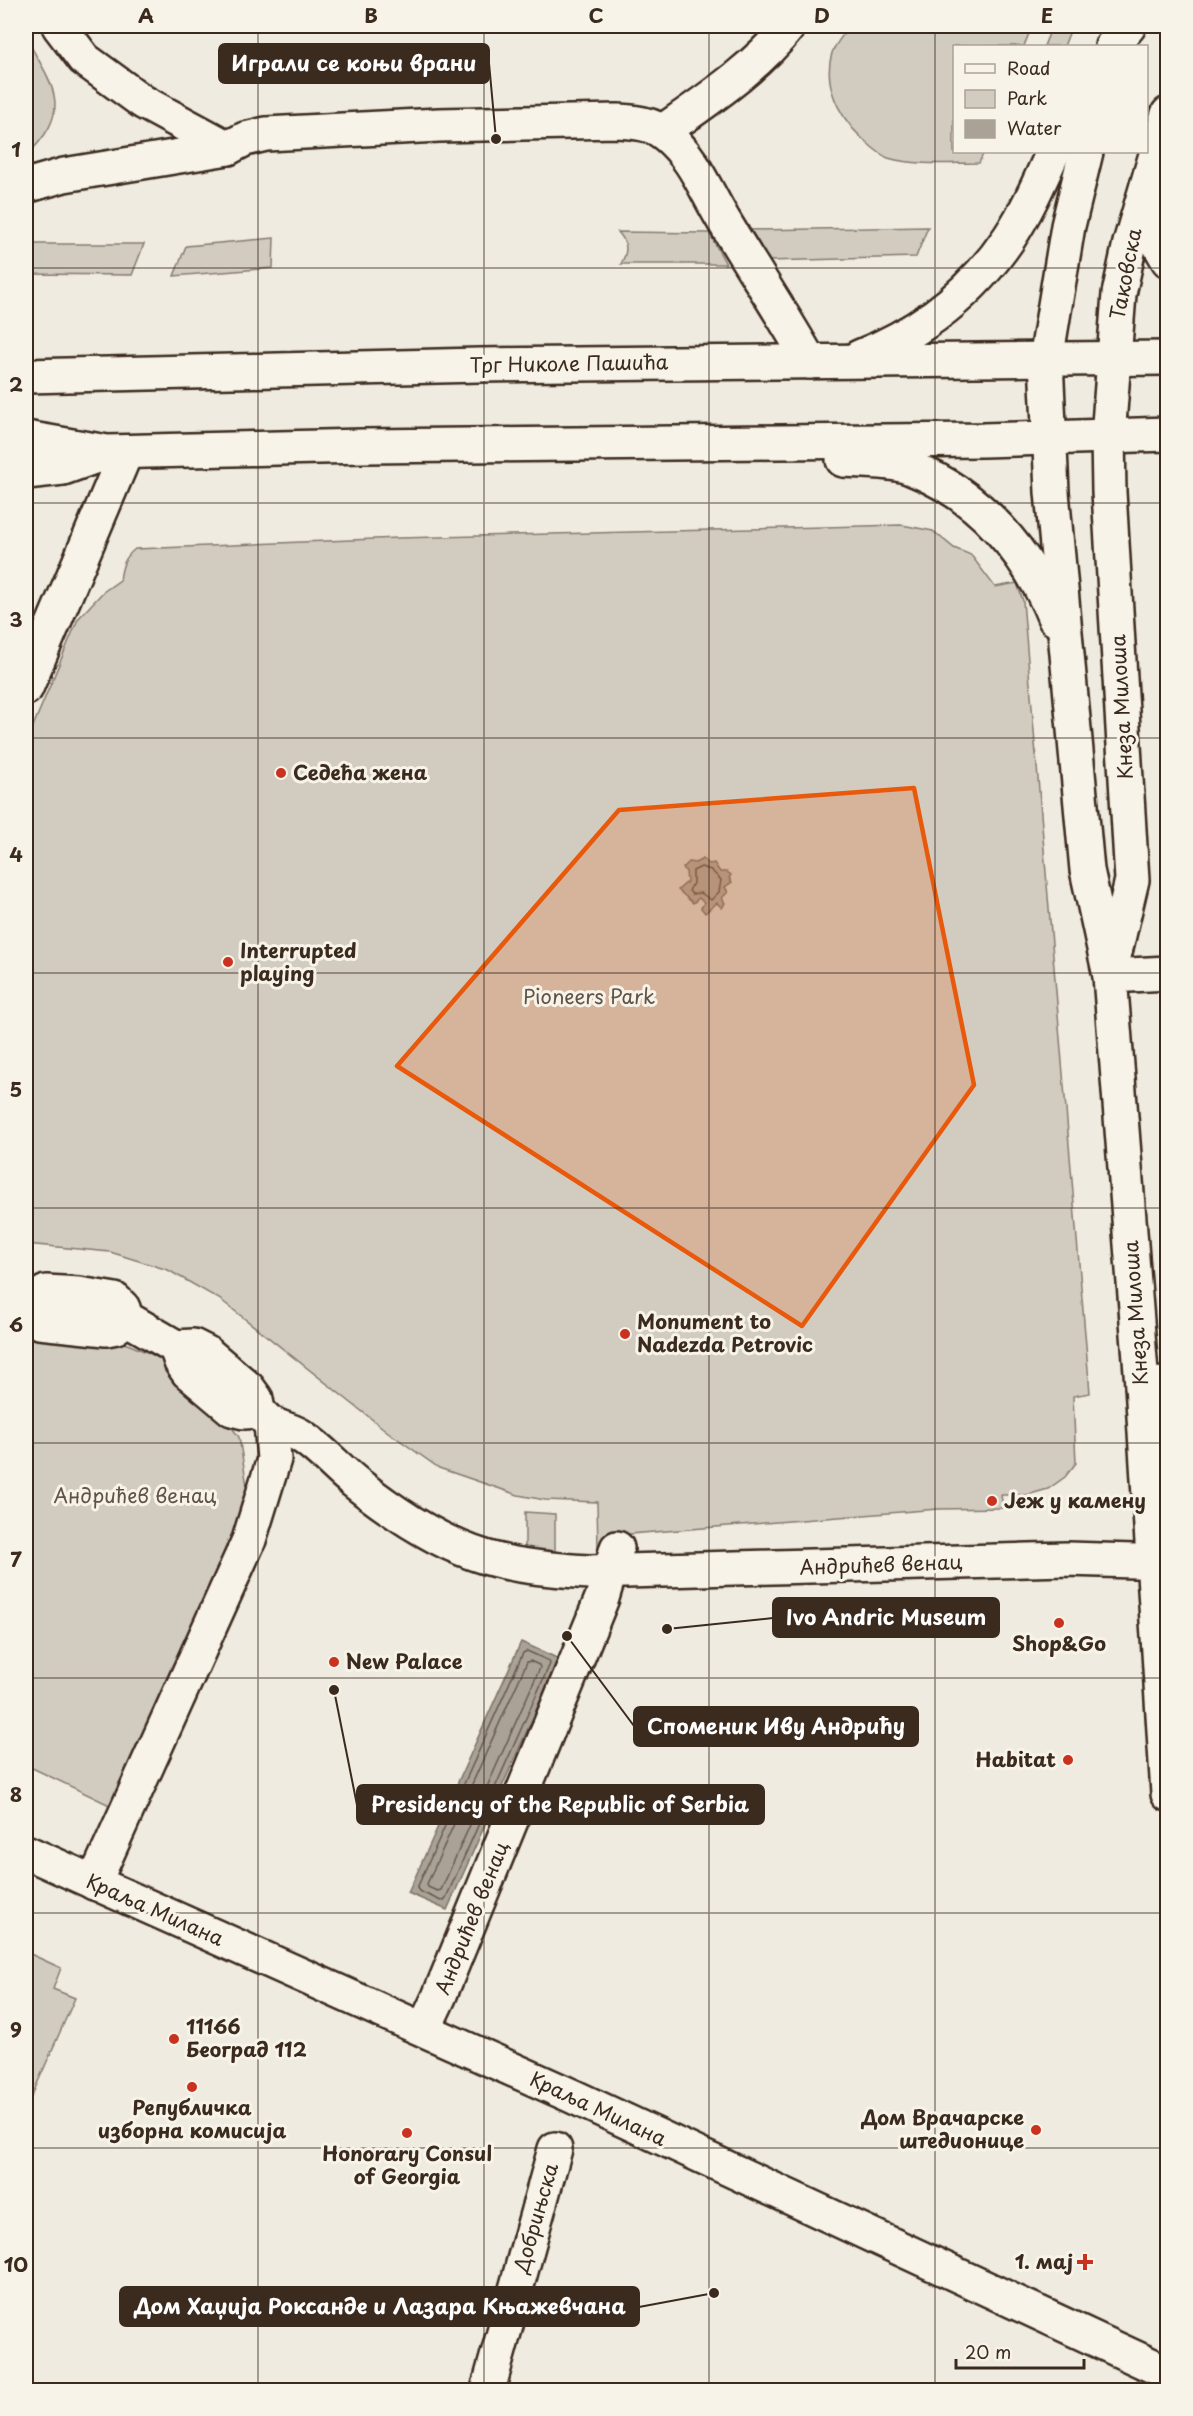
<svg xmlns="http://www.w3.org/2000/svg" width="1193" height="2416" viewBox="0 0 1193 2416" font-family="'Playpen Sans',sans-serif">
<style>
.green{fill:#d1cbc0;stroke:#867a6f;stroke-width:1.5}
.water{fill:#aaa296;stroke:#7e7266;stroke-width:1.5}
.lines{fill:none;stroke-linecap:round;stroke-linejoin:round}
.shore{stroke:#675a4e;stroke-width:1.5}
.minor-casing{stroke:#3b2a1e;stroke-width:38}
.major-casing{stroke:#3b2a1e;stroke-width:38}
.minor{stroke:#f7f3e8;stroke-width:33}
.major{stroke:#f7f3e8;stroke-width:33}
.marked{fill:#e8590c;fill-opacity:0.2;stroke:#e8590c;stroke-width:4.5;stroke-linejoin:round}
.grid{fill:none;stroke:#3b2a1e;stroke-width:1.5;stroke-opacity:0.55}
.poi-dot{fill:#c8321e;stroke:#f7f3e8;stroke-width:2}
.labels{text-anchor:middle;stroke-width:6;stroke-linejoin:round;paint-order:stroke}
.street-label{font-size:20px;fill:#3b2a1e;stroke:#f7f3e8}
.poi-label{font-size:20px;font-weight:bold;fill:#3b2a1e;stroke:#f7f3e8;text-anchor:start}
.park-label{font-size:20px;fill:#605246;stroke:#f7f3e8}
.leader{fill:none;stroke:#3b2a1e;stroke-width:2}
.callout-dot{fill:#3b2a1e;stroke:#f7f3e8;stroke-width:2}
.callout{fill:#3b2a1e;stroke:#3b2a1e;stroke-width:2}
.callout-label{font-size:21px;text-anchor:middle;font-weight:bold;fill:#fff}
.neatline{fill:none;stroke:#3b2a1e;stroke-width:2}
.grid-label{font-size:20px;text-anchor:middle;font-weight:bold;fill:#3b2a1e}
</style>
<rect width="100%" height="100%" fill="#efebe0"/>
<filter id="ink" filterUnits="userSpaceOnUse"><feTurbulence type="fractalNoise" baseFrequency=".0167" numOctaves="2"/><feDisplacementMap in="SourceGraphic" scale="12" xChannelSelector="R" yChannelSelector="G"/><feConvolveMatrix kernelMatrix="1 2 1 2 8 2 1 2 1" color-interpolation-filters="sRGB"/></filter>
<g filter="url(#ink)">
<!-- green -->
<g class="green">
<path d="M849 26H1032L1024 46H954V152H984L979 163C950 163 917 166 888 158 883 156 878 152 873 148 845 126 821 90 832 53 835 44 844 34 849 26Z"/>
<polygon points="1052,26 1072,26 1064,46 1044,46"/>
<path d="M26 38C54 87 74 110 26 156Z"/>
<polygon points="928,227 916,257 767,261 748,230"/>
<path d="M618 232 709 233 726 264H621C628 251 628 243 618 232Z"/>
<polygon points="274,238 273,268 174,276 186,246"/>
<polygon points="26,244 144,244 132,275 26,274"/>
<path d="M902 525 933 531 954 548 971 555 995 587 1017 583 1023 601 1090 1393 1073 1396 1076 1463 1065 1477 1048 1489 1027 1495H1001L1003 1508 938 1509 630 1534 629 1547 598 1549 597 1502 545 1500 518 1495 439 1468 388 1432 221 1300 168 1270 110 1252 26 1244V743L78 619 103 592 120 580C122 566 124 558 135 549L399 538Z"/>
<polygon points="26,1332 95,1334 130,1345 151,1354 170,1364 210,1398 239,1437 247,1486 244,1538 122,1811 26,1765"/>
<polygon points="525,1512 555,1514 555,1551 525,1547"/>
<polygon points="26,1952 61,1968 53,1989 75,1998 26,2109"/>
</g>
<!-- water -->
<g class="water">
<polygon points="703,859 709,864 714,863 720,872 727,872 731,875 729,878 732,882 725,887 728,892 722,898 725,903 722,908 717,903 705,913 701,908 704,903 699,898 693,903 678,890 687,882 686,872 683,868 689,862 695,863"/>
<polygon points="521,1642 559,1659 447,1910 408,1893"/>
</g>
<g class="lines">
<!-- shore -->
<g class="shore">
<polygon points="701,867 711,870 721,880 719,892 711,900 701,893 692,894 689,891 693,883 693,871"/>
<polygon points="527,1651 549,1661 550,1664 445,1900 441,1901 419,1891 417,1888 523,1653"/>
<polygon points="530,1661 539,1665 540,1668 441,1890 437,1891 428,1887 427,1884 527,1662"/>
</g>
<!-- minor casing -->
<g class="minor-casing">
<g id="minor">
<polyline points="59,26 84,59 143,102 228,148"/>
<path d="M662 132C707 100 755 69 789 26"/>
<path d="M26 186 64 175 228 148 245 139 266 134 439 125 617 121C634 122 652 123 665 134 694 157 705 190 724 221 752 268 783 314 810 362"/>
<polyline points="26,688 126,452"/>
<polyline points="1110,976 1168,973"/>
<polyline points="26,1305 46,1292 79,1294 115,1300 123,1308 126,1318 176,1347 193,1346 207,1353 248,1388 256,1399 258,1411"/>
<polyline points="26,1312 30,1318 39,1322 106,1329 116,1327 126,1318"/>
<polyline points="176,1347 181,1362 188,1372 232,1409 244,1412 258,1411"/>
<polyline points="1142,1385 1168,1384"/>
<path d="M258 1411C262 1415 266 1420 271 1423 281 1429 294 1430 304 1438 323 1451 338 1469 356 1483 394 1513 438 1543 485 1557 518 1567 555 1570 589 1572L1067 1559 1168 1562"/>
<polyline points="94,1883 249,1540 274,1459 271,1423"/>
<polyline points="424,2029 439,1997 602,1598 617,1548"/>
<polyline points="488,2390 555,2149"/>
</g>
</g>
<!-- major casing -->
<g class="major-casing">
<g id="major">
<polyline points="1112,46 1129,26"/>
<polyline points="1086,152 1068,226 1046,360 1052,492 1087,870 1110,976 1142,1385 1168,1794"/>
<polyline points="1146,194 1151,230 1168,260"/>
<path d="M859 357C920 333 972 293 1009 238 1027 211 1040 181 1053 152"/>
<polyline points="26,376 479,365 1168,358"/>
<polyline points="26,438 107,452 363,446 983,440 1168,434"/>
<path d="M843 460C861 461 896 461 911 468 980 495 1028 552 1055 619"/>
<polyline points="26,472 63,468 105,453"/>
<polyline points="1112,965 1132,880 1109,492 1108,437 1119,294 1130,243 1168,114"/>
<polyline points="26,1852 572,2096 1168,2373"/>
</g>
</g>
<!-- minor -->
<use href="#minor" class="minor"/>
<!-- major -->
<use href="#major" class="major"/>
</g>
</g>
<!-- marked area -->
<path class="marked" d="M914 788 974 1085 802 1326 397 1066 619 810Z"/>
<!-- grid -->
<path class="grid" d="M258 26V2390M484 26V2390M709 26V2390M935 26V2390M26 268H1168M26 503H1168M26 738H1168M26 973H1168M26 1208H1168M26 1443H1168M26 1678H1168M26 1913H1168M26 2148H1168"/>
<!-- markers -->
<g class="poi-dot">
<circle cx="281" cy="773" r="6"/>
<circle cx="228" cy="962" r="6"/>
<circle cx="625" cy="1334" r="6"/>
<circle cx="992" cy="1501" r="6"/>
<circle cx="1059" cy="1623" r="6"/>
<circle cx="334" cy="1662" r="6"/>
<circle cx="1068" cy="1760" r="6"/>
<circle cx="174" cy="2039" r="6"/>
<circle cx="192" cy="2087" r="6"/>
<circle cx="1036" cy="2130" r="6"/>
<circle cx="407" cy="2133" r="6"/>
<path d="M1082 2253h6v6h6v6h-6v6h-6v-6h-6v-6h6z"/>
</g>
<g class="labels">
<!-- street labels -->
<g class="street-label">
<text transform="translate(1126 274) rotate(-79)" y="7">Таковска</text>
<text transform="translate(569 364) rotate(-1)" y="7">Трг Николе Пашића</text>
<text transform="translate(1122 707) rotate(-93)" y="7">Кнеза Милоша</text>
<text transform="translate(1136 1313) rotate(-94)" y="7">Кнеза Милоша</text>
<text transform="translate(881 1565) rotate(-2)" y="7">Андрићев венац</text>
<text transform="translate(155 1910) rotate(24)" y="7">Краља Милана</text>
<text transform="translate(472 1918) rotate(-68)" y="7">Андрићев венац</text>
<text transform="translate(598 2109) rotate(25)" y="7">Краља Милана</text>
<text transform="translate(536 2218) rotate(-74)" y="7">Добрињска</text>
</g>
<!-- poi labels -->
<g class="poi-label">
<text x="293" y="780">Седећа жена</text>
<text x="240" y="958">Interrupted<tspan x="240" dy="23">playing</tspan></text>
<text x="637" y="1329">Monument to<tspan x="637" dy="23">Nadezda Petrovic</tspan></text>
<text x="1004" y="1508">Јеж у камену</text>
<text x="1059" y="1651" text-anchor="middle">Shop&amp;Go</text>
<text x="346" y="1669">New Palace</text>
<text x="1056" y="1767" text-anchor="end">Habitat</text>
<text x="186" y="2034">11166<tspan x="186" dy="23">Београд 112</tspan></text>
<text x="192" y="2115" text-anchor="middle">Републичка<tspan x="192" dy="23">изборна комисија</tspan></text>
<text x="1024" y="2125" text-anchor="end">Дом Врачарске<tspan x="1024" dy="23">штедионице</tspan></text>
<text x="407" y="2161" text-anchor="middle">Honorary Consul<tspan x="407" dy="23">of Georgia</tspan></text>
<text x="1073" y="2269" text-anchor="end">1. мај</text>
</g>
<!-- park labels -->
<g class="park-label">
<text x="589" y="1004">Pioneers Park</text>
<text x="135" y="1503">Андрићев венац</text>
</g>
</g>
<!-- callouts -->
<path class="leader" d="M496 139L489 63M667 1629L773 1618M567 1636L634 1726M334 1690L357 1805M714 2293L639 2307"/>
<g class="callout-dot">
<circle cx="496" cy="139" r="6"/>
<circle cx="667" cy="1629" r="6"/>
<circle cx="567" cy="1636" r="6"/>
<circle cx="334" cy="1690" r="6"/>
<circle cx="714" cy="2293" r="6"/>
</g>
<g class="callout">
<rect x="219" y="44" width="270" height="39" rx="6"/>
<rect x="773" y="1598" width="226" height="39" rx="6"/>
<rect x="634" y="1707" width="284" height="39" rx="6"/>
<rect x="357" y="1785" width="407" height="39" rx="6"/>
<rect x="120" y="2287" width="519" height="39" rx="6"/>
</g>
<g class="callout-label">
<text x="354" y="71">Играли се коњи врани</text>
<text x="886" y="1625">Ivo Andric Museum</text>
<text x="776" y="1734">Споменик Иву Андрићу</text>
<text x="560" y="1812">Presidency of the Republic of Serbia</text>
<text x="380" y="2314">Дом Хаџија Роксанде и Лазара Књажевчана</text>
</g>
<!-- margin -->
<rect width="1193" height="2416" fill="none" stroke="#f7f3e8" stroke-width="66"/>
<!-- legend -->
<rect x="953" y="45" width="195" height="108" fill="#f7f3e8" stroke="#aca397" stroke-width="1.5"/>
<rect x="965" y="64" width="30" height="9" fill="#f7f3e8" stroke="#aca397" stroke-width="1.5"/>
<text x="1007" y="75" font-size="18" fill="#3b2a1e">Road</text>
<rect x="965" y="90" width="30" height="18" fill="#d1cbc0" stroke="#aca397" stroke-width="1.5"/>
<text x="1007" y="105" font-size="18" fill="#3b2a1e">Park</text>
<rect x="965" y="120" width="30" height="18" fill="#aaa296" stroke="#aca397" stroke-width="1.5"/>
<text x="1007" y="135" font-size="18" fill="#3b2a1e">Water</text>
<!-- scale -->
<path d="M956 2359v9h128v-9" fill="none" stroke="#3b2a1e" stroke-width="3"/>
<text x="965" y="2359" font-size="18" fill="#3b2a1e" stroke="#f7f3e8" stroke-width="4.5" paint-order="stroke">20 m</text>
<rect x="33" y="33" width="1127" height="2350" class="neatline"/>
<g class="grid-label">
<text x="146" y="23">A</text>
<text x="371" y="23">B</text>
<text x="596" y="23">C</text>
<text x="822" y="23">D</text>
<text x="1047" y="23">E</text>
<text x="16" y="157">1</text>
<text x="16" y="392">2</text>
<text x="16" y="627">3</text>
<text x="16" y="862">4</text>
<text x="16" y="1097">5</text>
<text x="16" y="1332">6</text>
<text x="16" y="1567">7</text>
<text x="16" y="1802">8</text>
<text x="16" y="2037">9</text>
<text x="16" y="2272">10</text>
</g>
</svg>
